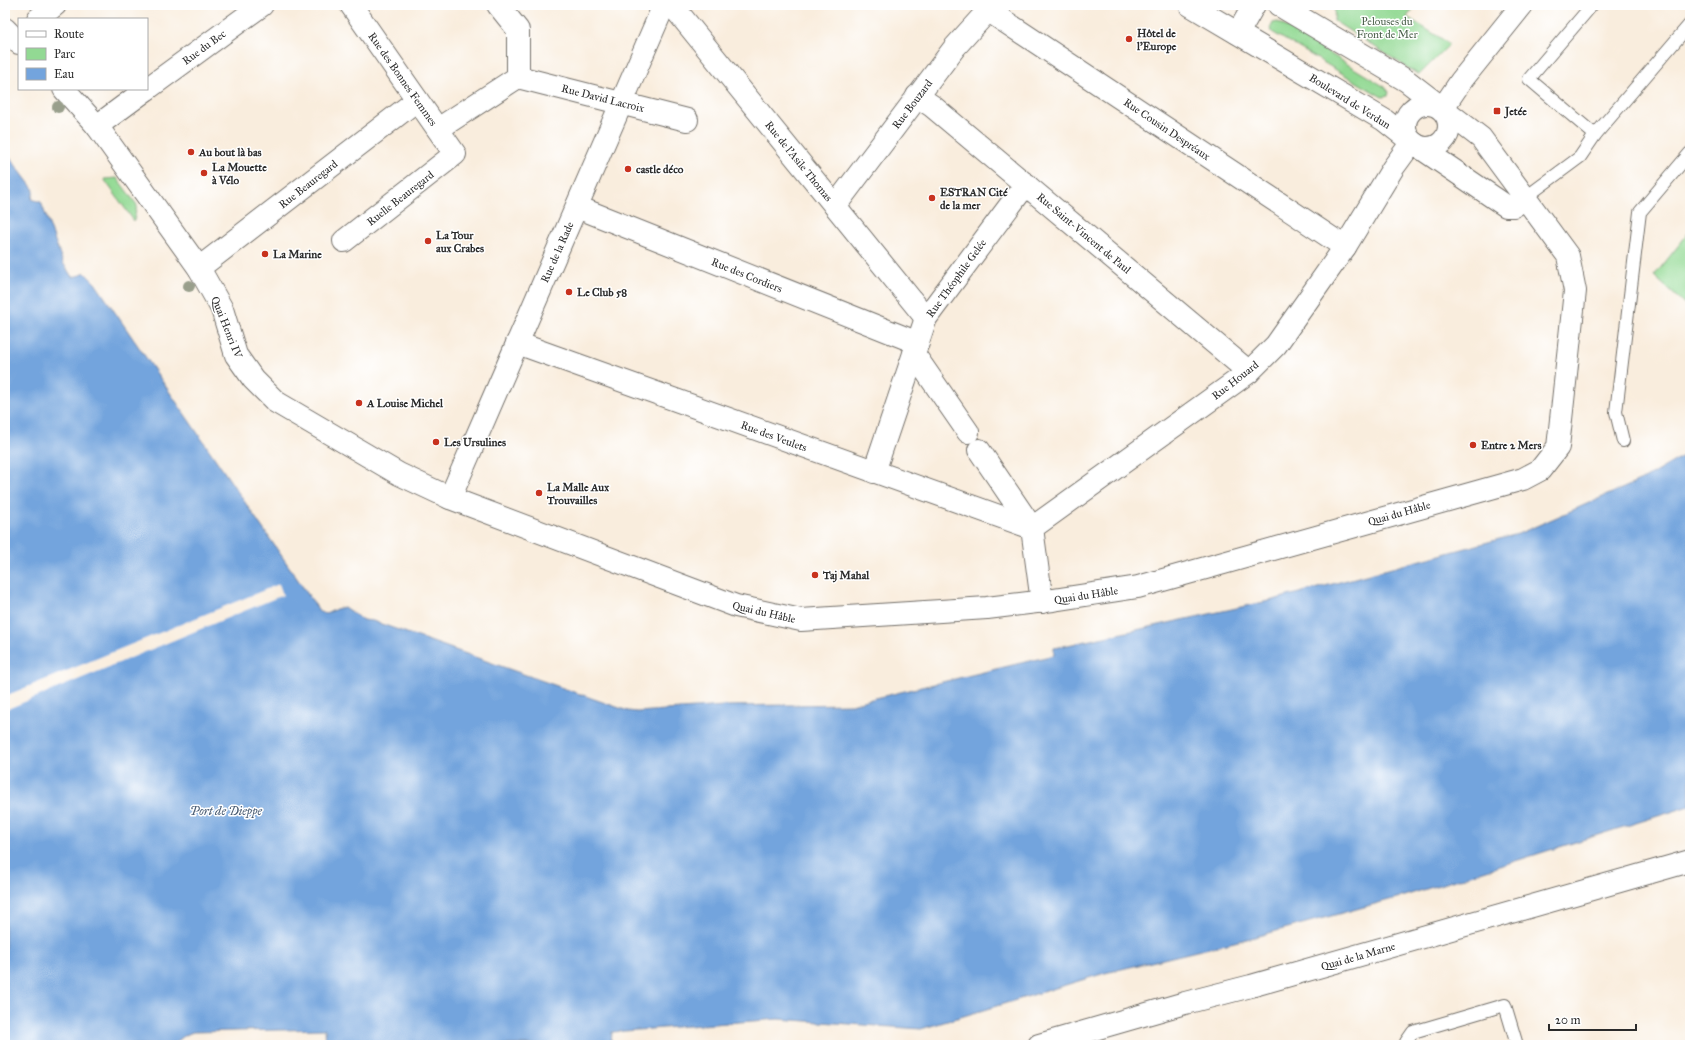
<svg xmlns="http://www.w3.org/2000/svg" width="1695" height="1050" viewBox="0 0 1695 1050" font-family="'IM FELL Great Primer',serif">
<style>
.green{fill:#92d993;stroke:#5e825f}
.water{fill:#73a4dd;stroke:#4f6884}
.pier{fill:#f9eddd}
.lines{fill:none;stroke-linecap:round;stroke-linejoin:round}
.service-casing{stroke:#736f69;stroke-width:14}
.minor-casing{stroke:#736f69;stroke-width:24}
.tertiary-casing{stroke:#736f69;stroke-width:24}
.service{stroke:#fff;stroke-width:12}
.minor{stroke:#fff;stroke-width:22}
.tertiary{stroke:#fff;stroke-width:22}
.tree{fill:#999f8c}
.poi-dot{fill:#c8321e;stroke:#fff;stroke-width:1.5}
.labels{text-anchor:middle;stroke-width:3;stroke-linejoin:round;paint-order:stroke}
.park-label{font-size:11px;fill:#4a5f4a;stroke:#fff}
.poi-label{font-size:11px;font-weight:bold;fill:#2b2b2b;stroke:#fff;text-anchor:start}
.street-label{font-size:11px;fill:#2b2b2b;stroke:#fff}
.water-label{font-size:12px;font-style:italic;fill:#485b72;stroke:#fff}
</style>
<rect width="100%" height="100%" fill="#fff"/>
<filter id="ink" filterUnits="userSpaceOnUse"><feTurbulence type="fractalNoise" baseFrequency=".025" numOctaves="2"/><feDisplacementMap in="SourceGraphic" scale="8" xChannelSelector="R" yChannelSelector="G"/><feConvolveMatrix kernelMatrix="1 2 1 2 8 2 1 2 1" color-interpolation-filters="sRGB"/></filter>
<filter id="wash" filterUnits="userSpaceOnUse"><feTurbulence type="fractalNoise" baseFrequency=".012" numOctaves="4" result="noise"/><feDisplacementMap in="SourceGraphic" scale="16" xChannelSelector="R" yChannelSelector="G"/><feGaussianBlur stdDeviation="0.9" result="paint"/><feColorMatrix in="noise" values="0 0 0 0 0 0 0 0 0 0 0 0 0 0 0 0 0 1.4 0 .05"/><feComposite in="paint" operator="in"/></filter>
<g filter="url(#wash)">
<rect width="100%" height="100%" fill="#f9eddd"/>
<!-- green -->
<g class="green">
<polygon points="1335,5 1416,5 1407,17 1450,44 1419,75 1334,21"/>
<polygon points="1278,22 1385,87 1389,92 1388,96 1382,97 1272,32 1271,27 1273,23"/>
<polygon points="117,178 137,205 134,221 104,179"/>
<polygon points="1690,231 1690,309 1654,276"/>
</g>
<!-- water -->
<polygon class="water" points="5,151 34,190 32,199 41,202 63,263 72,277 81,275 84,272 95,283 320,612 326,614 336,609 344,607 363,620 373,621 628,711 637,712 724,706 851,704 1054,655 1054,648 1273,600 1518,534 1644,479 1690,452 1690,806 1404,896 1251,938 1105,973 921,1029 778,1019 612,1032 611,1045 326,1045 325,1029 193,1032 185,1035 173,1045 5,1045"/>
<!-- pier -->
<polygon class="pier" points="279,584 283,595 5,710 5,696"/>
</g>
<g filter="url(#ink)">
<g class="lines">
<!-- service casing -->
<g class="service-casing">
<g id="service">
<polyline points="1592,5 1529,79 1595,135"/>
<polyline points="1526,197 1580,157 1595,135 1690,24"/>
<polyline points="1623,441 1616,412 1640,212 1690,153"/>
<polyline points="1406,1045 1406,1042 1413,1032 1505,1005 1517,1045"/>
</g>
</g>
<!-- minor casing -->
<g class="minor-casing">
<g id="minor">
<polyline points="498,5 518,30 518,77"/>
<polyline points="672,5 926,318"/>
<polyline points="989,11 1345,247"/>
<polyline points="38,19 55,5"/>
<polyline points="518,77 687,120"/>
<polyline points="147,89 262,5"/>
<polyline points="917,96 932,106 1249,372"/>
<polyline points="97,126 147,89"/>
<polyline points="438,129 518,77"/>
<polyline points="835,206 955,47 993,5"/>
<polyline points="577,207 918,343"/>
<polyline points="344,241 455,154 351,5"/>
<polyline points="199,268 417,100"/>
<polyline points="517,343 1032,528"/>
<polyline points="914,354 968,432"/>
<polyline points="979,450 1032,528 1042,602"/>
<polyline points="874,472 926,318 1026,184"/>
<polyline points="1032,528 1249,372 1276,345 1345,247 1393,168 1412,142"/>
</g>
</g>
<!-- tertiary casing -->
<g class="tertiary-casing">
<g id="tertiary">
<polyline points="1190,5 1384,120 1412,142 1506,206 1514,206 1526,197"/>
<polyline points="5,29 19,43"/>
<polyline points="1238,33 1254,5"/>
<polyline points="64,89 97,126 199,268 222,309 236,355 253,379 276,402 399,474 450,498 736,606 801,620 987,608 1053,600 1138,587 1523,479 1540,470 1558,447 1575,291 1568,256 1481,138 1407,81 1279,5"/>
<circle cx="1427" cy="126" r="22"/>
<polyline points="1442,109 1461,81 1522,5"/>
<polyline points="450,498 664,5"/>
<polyline points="1039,1045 1185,1003 1251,986 1690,861"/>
</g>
</g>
<!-- service -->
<use href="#service" class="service"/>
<!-- minor -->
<use href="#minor" class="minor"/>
<!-- tertiary -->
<use href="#tertiary" class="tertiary"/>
</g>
<!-- trees -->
<g class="tree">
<circle cx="58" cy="107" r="6"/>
<circle cx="189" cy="286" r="6"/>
</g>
</g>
<!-- markers -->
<g class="poi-dot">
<circle cx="1129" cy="39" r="4"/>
<rect x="1493" y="107" width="8" height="8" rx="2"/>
<circle cx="191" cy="152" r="4"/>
<circle cx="628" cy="169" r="4"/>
<circle cx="204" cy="173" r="4"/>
<circle cx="932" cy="198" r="4"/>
<circle cx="428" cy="241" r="4"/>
<circle cx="265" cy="254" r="4"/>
<circle cx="569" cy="292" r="4"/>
<circle cx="359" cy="403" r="4"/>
<circle cx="436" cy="442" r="4"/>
<circle cx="1473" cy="445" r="4"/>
<circle cx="539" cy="493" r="4"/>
<circle cx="815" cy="575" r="4"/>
</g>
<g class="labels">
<!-- park labels -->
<g class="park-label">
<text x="1387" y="25">Pelouses du<tspan x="1387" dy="13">Front de Mer</tspan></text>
</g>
<!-- poi labels -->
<g class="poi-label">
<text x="1137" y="37">Hôtel de<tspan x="1137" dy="13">l'Europe</tspan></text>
<text x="1505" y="115">Jetée</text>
<text x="199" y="156">Au bout là bas</text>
<text x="212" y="171">La Mouette<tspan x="212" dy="13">à Vélo</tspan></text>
<text x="636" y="173">castle déco</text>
<text x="940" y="196">ESTRAN Cité<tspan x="940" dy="13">de la mer</tspan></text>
<text x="436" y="239">La Tour<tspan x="436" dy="13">aux Crabes</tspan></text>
<text x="273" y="258">La Marine</text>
<text x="577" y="296">Le Club 58</text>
<text x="367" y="407">A Louise Michel</text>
<text x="444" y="446">Les Ursulines</text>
<text x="1481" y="449">Entre 2 Mers</text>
<text x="547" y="491">La Malle Aux<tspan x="547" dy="13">Trouvailles</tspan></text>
<text x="823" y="579">Taj Mahal</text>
</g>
<!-- street labels -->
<g class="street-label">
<text transform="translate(204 47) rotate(-36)" y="4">Rue du Bec</text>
<text transform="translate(403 79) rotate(55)" y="4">Rue des Bonnes Femmes</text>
<text transform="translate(603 98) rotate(14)" y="4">Rue David Lacroix</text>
<text transform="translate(1350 101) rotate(32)" y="4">Boulevard de Verdun</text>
<text transform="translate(912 104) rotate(-53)" y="4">Rue Bouzard</text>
<text transform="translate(1167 129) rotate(34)" y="4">Rue Cousin Despréaux</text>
<text transform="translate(799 161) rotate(51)" y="4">Rue de l'Asile Thomas</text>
<text transform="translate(308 184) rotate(-38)" y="4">Rue Beauregard</text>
<text transform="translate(400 198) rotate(-38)" y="4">Ruelle Beauregard</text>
<text transform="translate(1084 233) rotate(40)" y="4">Rue Saint-Vincent de Paul</text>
<text transform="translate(557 252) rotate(-66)" y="4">Rue de la Rade</text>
<text transform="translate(747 275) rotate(22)" y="4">Rue des Cordiers</text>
<text transform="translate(956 278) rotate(-54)" y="4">Rue Théophile Gelée</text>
<text transform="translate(227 327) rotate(68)" y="4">Quai Henri IV</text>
<text transform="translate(1235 380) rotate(-38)" y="4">Rue Houard</text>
<text transform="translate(774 436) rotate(20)" y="4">Rue des Veulets</text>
<text transform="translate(1399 513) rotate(-16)" y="4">Quai du Hâble</text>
<text transform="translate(1086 595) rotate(-9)" y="4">Quai du Hâble</text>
<text transform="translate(764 612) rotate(13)" y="4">Quai du Hâble</text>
<text transform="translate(1358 956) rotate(-16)" y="4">Quai de la Marne</text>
</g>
<!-- water labels -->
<g class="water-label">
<text x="226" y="815">Port de Dieppe</text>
</g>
</g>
<!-- margin -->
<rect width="1695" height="1050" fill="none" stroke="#fff" stroke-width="20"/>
<!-- legend -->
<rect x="18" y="18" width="130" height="72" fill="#ffffff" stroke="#aaaaaa"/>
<rect x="26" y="31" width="20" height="6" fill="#ffffff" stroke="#aaaaaa"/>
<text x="54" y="38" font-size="12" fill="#2b2b2b">Route</text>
<rect x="26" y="48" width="20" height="12" fill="#92d993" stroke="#aaaaaa"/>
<text x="54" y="58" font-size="12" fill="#2b2b2b">Parc</text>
<rect x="26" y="68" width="20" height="12" fill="#73a4dd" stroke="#aaaaaa"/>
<text x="54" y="78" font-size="12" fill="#2b2b2b">Eau</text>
<!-- scale -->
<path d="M1549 1024v6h87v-6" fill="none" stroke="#2b2b2b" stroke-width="2"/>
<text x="1555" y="1024" font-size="12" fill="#2b2b2b" stroke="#ffffff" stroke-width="3" paint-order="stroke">20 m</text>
</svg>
